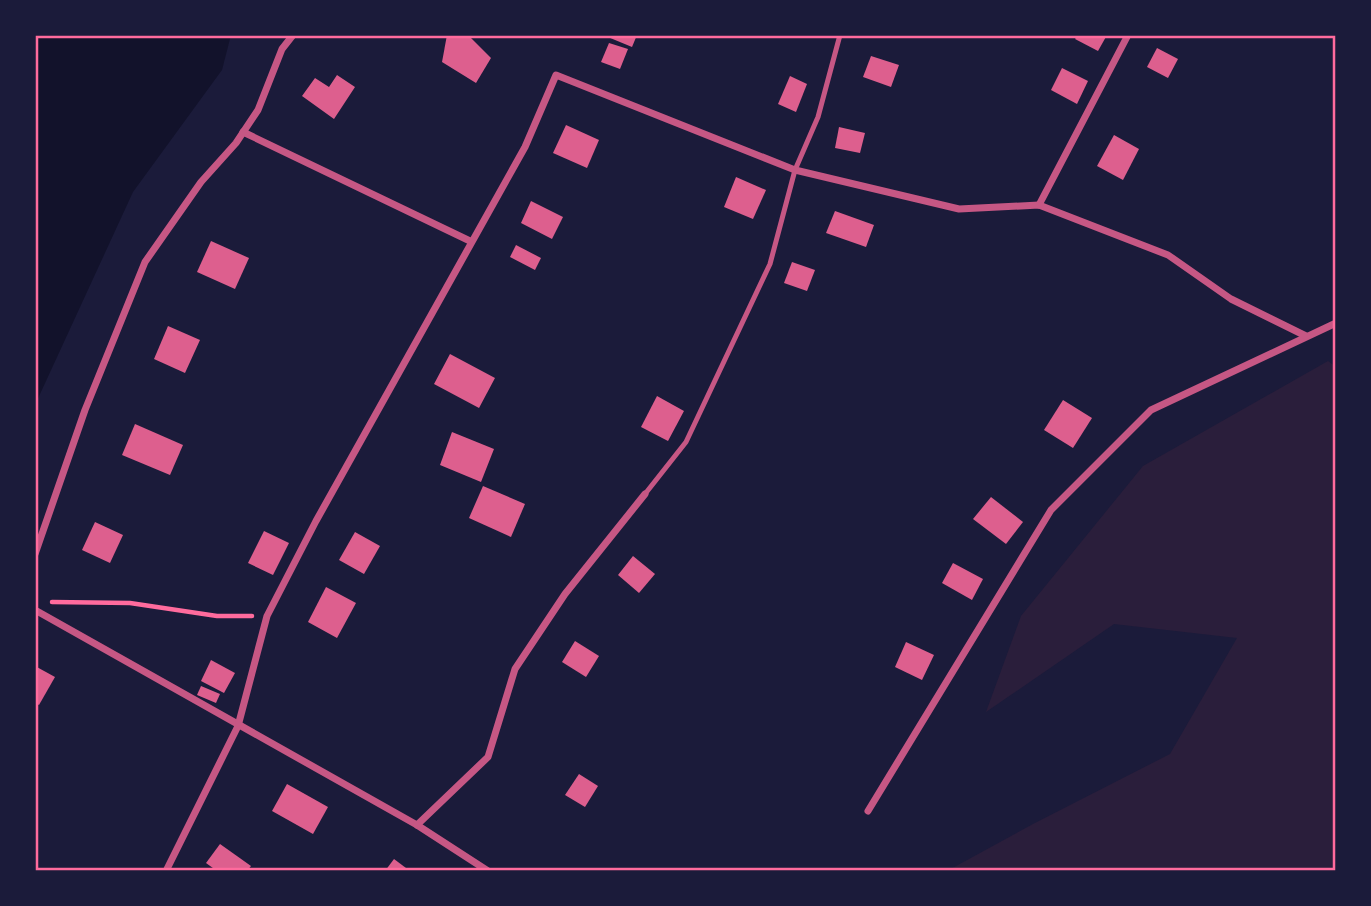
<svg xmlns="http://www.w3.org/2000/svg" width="1371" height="906" viewBox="0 0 1371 906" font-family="'Alegreya Sans',sans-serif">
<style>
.green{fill:#2a1e3b}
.water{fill:#12122b}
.building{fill:#dd5f8e}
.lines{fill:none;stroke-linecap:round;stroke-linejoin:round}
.path{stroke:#ff6b9d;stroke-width:4.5}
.service{stroke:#c65784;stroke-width:5}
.minor{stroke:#c65784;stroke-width:7}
.neatline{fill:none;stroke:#ff6b9d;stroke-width:2.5}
</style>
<rect width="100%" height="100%" fill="#1b1b3a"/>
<!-- green -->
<polygon class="green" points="1328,361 1336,367 1336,871 947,871 1033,824 1170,754 1237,638 1114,624 986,712 1021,616 1143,466"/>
<!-- water -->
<polygon class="water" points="35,35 231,35 222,70 133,192 35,405"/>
<!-- building -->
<g class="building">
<polygon points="447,35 468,35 491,58 476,83 442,62"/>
<polygon points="603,35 637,35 632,47"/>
<polygon points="1078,35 1107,35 1098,51 1075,39"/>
<polygon points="609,43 628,49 620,69 601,62"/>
<polygon points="1157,48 1178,59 1168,78 1147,67"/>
<polygon points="871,56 899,65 891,87 863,77"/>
<polygon points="1062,68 1088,81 1077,104 1051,90"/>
<polygon points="337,75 355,87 334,119 302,96 315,78 329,87"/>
<polygon points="790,76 807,84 796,112 778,104"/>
<polygon points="566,125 599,140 587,168 553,153"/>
<polygon points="839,127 865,133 860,153 835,148"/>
<polygon points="1114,135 1139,149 1123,180 1097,166"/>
<polygon points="736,177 766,190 753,219 724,207"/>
<polygon points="531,201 563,217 552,239 521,223"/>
<polygon points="835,211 874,225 866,247 826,233"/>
<polygon points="211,241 249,258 235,289 197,272"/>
<polygon points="516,245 541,258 535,270 510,257"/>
<polygon points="792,262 815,270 807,291 784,283"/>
<polygon points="168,326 200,340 185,373 154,359"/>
<polygon points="450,354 495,378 479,408 434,384"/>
<polygon points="657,396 684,411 668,441 641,427"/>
<polygon points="1063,400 1092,418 1073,448 1044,430"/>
<polygon points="135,424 183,445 170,475 122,455"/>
<polygon points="452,432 494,449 481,482 440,465"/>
<polygon points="483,486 525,504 511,537 469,518"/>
<polygon points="991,497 1023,522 1006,544 973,519"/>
<polygon points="95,522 123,535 110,563 82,550"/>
<polygon points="264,531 289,543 273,575 248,563"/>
<polygon points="355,532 380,546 364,574 339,560"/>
<polygon points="633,556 655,574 639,593 618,575"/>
<polygon points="953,563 983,579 972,600 942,583"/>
<polygon points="326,587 356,603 337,638 308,622"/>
<polygon points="575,641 599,656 586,677 562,662"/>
<polygon points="906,642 934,655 922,680 895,667"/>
<polygon points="211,660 235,673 224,693 201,681"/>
<polygon points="35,666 55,677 39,705 35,703"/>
<polygon points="201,686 220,694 216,703 197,695"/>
<polygon points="579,774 598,786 585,807 565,795"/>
<polygon points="287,784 328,807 313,834 272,811"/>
<polygon points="220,844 251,866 247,871 217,871 206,863"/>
<polygon points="394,859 410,871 385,871"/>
</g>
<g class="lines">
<!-- path -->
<polyline class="path" points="52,602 130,603 217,616 252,616"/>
<!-- service -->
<polyline class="service" points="645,494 686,442 770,264 795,170 818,117 840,35"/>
<!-- minor -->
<g class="minor">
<polyline points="243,132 470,241"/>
<polyline points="1039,205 1128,35"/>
<polyline points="35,554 85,410 145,262 201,182 236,143 258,110 282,49 293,35"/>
<polyline points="35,610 417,825 488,871"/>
<polyline points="868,811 1051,510 1151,410 1336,323"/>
<polyline points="417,825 488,757 515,669 565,594 645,494"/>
<polyline points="166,871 238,726 267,616 316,521 525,147 556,75 795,170 959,209 1039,205 1168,255 1231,299 1306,336"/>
</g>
</g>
<!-- border -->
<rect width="1371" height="906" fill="none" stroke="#1b1b3a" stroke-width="74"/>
<rect x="37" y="37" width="1297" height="832" class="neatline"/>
</svg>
